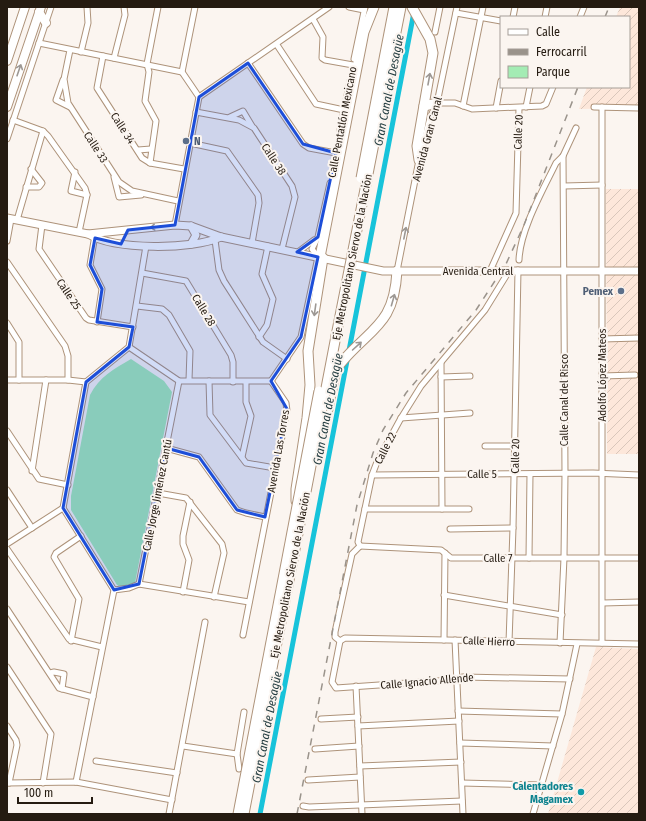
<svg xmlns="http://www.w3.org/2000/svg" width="646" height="821" viewBox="0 0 646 821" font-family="'Fira Sans Condensed',sans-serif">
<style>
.industrial{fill:url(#industrial-furrows)}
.green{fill:#a4ecb4}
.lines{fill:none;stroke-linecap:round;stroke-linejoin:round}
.canal{stroke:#17c3da;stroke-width:5}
.street-casing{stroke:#ae937a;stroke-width:7}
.secondary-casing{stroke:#ae937a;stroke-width:9}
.primary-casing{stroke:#ae937a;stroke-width:10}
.highway-casing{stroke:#ae937a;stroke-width:11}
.street{stroke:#fff;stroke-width:5}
.secondary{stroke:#fff;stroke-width:7}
.primary{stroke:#fff;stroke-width:8}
.highway{stroke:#fff;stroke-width:9}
.rail{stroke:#9a938b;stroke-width:1.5;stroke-dasharray:7 7;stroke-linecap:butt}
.highway-bridge-casing{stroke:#ae937a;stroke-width:11;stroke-linecap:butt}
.highway-bridge{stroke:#fff;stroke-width:9}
.oneway{stroke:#9d9894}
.marked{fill:#1d4ed8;fill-opacity:0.2;stroke:#1d4ed8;stroke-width:3;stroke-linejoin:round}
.service-dot{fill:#5c6f8a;stroke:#fbf5f0;stroke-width:1.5}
.culture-dot{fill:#0f9aa8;stroke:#fbf5f0;stroke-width:1.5}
.labels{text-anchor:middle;stroke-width:4;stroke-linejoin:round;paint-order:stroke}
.street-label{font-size:11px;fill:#251b11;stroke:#fbf5f0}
.service-label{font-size:11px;font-weight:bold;fill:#4e5e75;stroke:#fbf5f0;text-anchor:start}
.culture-label{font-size:11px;font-weight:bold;fill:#0d838f;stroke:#fbf5f0;text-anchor:end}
.water-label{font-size:12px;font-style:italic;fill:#263f43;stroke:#fbf5f0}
</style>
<defs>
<pattern id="industrial-furrows" width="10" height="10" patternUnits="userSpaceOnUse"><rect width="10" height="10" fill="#fde7da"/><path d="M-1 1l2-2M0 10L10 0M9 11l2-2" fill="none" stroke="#d9c6ba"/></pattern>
</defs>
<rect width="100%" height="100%" fill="#fbf5f0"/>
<!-- industrial -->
<g class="industrial">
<polygon points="620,7 639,7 639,108 579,109 587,87 629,87 629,17 616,17"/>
<polygon points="606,189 639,189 639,454 607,454"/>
<polygon points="596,647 639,649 639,814 548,814"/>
</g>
<!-- green -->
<path class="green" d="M131 359 164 381 172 392 135 583 123 588 117 585 71 510V496L90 395C99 377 114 369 131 359Z"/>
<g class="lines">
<!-- canal -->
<polyline class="canal" points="260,814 414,12"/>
<!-- street casing -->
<g class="street-casing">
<g id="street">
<polyline points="349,7 364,10"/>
<polyline points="456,13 501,21"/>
<polyline points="513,17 515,7"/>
<polyline points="545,17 547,7"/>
<polyline points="580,17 584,7"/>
<polyline points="313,19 323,37 322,58 325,60 353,65"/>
<polyline points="435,32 440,7"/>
<polyline points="39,43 182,72"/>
<polyline points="277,45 316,104 344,110"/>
<polyline points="70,50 64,79 68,103 119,182 132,191 178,201"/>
<polyline points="81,52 88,23 87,7"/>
<polyline points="103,56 97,88 142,158 150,163 184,169"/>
<polyline points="114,58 125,15 124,7"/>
<polyline points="354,59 365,7"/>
<polyline points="248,63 303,144 309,148 336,153"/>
<polyline points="63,80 56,100 70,107"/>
<polyline points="199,97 329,7"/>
<polyline points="437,103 455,103 472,109 542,106 546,104 553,87"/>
<polyline points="463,106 483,7"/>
<polyline points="526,107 530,87"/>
<polyline points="594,107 639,108"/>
<polyline points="602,107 602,643"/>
<polyline points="496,108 501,81"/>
<polyline points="196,112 239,120 254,128 292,186 295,197 282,249"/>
<polyline points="230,117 243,111 252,126"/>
<polyline points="13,120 43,131 48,136 85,188 87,195 79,232"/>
<polyline points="340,130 350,81"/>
<polyline points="7,139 51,7"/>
<polyline points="190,143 227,151 258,195 259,203 252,243"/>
<polyline points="138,150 151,149"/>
<polyline points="150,163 156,121 145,101 149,72 147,64 158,7"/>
<polyline points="75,172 71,191 87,195"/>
<polyline points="114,177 119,197 141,195"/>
<polyline points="564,186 602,185"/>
<polyline points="26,187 39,187 42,183 31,169"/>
<polyline points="17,220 43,131"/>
<polyline points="42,225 39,249 86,318 89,320 133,327"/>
<polyline points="175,225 199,97 182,72 195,7"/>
<polyline points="95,235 90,265 102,289 97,322"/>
<polyline points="215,240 219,270 224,281 263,342 287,359"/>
<polyline points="7,241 11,219"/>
<polyline points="298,252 314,240"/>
<path d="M519 260C520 230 543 190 556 163L563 156 576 128"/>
<polyline points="7,262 65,346 68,356 68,380"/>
<polyline points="397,271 419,160 430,118 437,103 457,7"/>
<polyline points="490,271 516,213 519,108"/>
<polyline points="142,273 186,281 231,355 233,362 233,382"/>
<polyline points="137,306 162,309 169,315 190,351 189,380"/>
<polyline points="7,323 19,342 19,380"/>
<polyline points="259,337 267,325 273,299 262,274 268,246"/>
<polyline points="602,339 639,338"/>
<polyline points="129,347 179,381 271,381"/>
<polyline points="441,363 442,509"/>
<polyline points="602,376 635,375"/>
<polyline points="441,377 470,376"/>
<polyline points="7,380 68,380 86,382"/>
<polyline points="209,381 210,415 246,463 275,468"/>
<polyline points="271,381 301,337 318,257 312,249 318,237 330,183"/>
<polyline points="401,418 470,413"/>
<polyline points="7,431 39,479 68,485"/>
<polyline points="485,446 515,446"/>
<polyline points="166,448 199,457 237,510 246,513 265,517"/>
<polyline points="242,457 251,416 246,402 246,382"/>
<polyline points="32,471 46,380"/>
<polyline points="372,475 593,473 639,475"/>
<polyline points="7,490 32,528"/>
<polyline points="158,493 186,498 222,544 224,553 214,597"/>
<polyline points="365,509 469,509"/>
<polyline points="450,529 513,528"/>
<polyline points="7,544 63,508"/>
<polyline points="360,546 358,542 372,475 377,462 401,418 421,386 485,310 509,271"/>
<polyline points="360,546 441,550 451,558 639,558"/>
<polyline points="7,549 69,639 102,647"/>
<polyline points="529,558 530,474"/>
<polyline points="139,584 179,381"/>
<polyline points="139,584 249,602"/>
<polyline points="114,590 129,588 139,584"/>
<polyline points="183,592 189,560 183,544 183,536 190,502"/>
<polyline points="444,595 562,615"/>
<polyline points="603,603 639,602"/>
<polyline points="7,609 59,688 93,697"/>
<polyline points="243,635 287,411 286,403 271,381"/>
<polyline points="444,640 445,553"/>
<polyline points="455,640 463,814"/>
<polyline points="71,641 79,599 54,557 56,553 81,536"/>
<polyline points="340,641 345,638 639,644"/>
<polyline points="340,641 332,682 336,688 451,680 463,677 570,679"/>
<polyline points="340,641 335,637 335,632 352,554 360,546"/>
<polyline points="509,642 513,528 518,270"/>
<polyline points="560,643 564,558 565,473 563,156"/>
<polyline points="7,667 51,734 43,783"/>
<polyline points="50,673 54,672 64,674 62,689"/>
<polyline points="356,686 362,814"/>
<polyline points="458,711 562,714"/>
<polyline points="321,719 358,717"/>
<polyline points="7,726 16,740 17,745 9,783"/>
<polyline points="358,726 459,721"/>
<polyline points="460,743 553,746"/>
<polyline points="183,746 237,754"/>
<polyline points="315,749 359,746"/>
<polyline points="96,761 177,773"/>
<polyline points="360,766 461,762"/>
<polyline points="239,769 237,754 244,712"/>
<polyline points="308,780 360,777"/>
<polyline points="76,782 114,590 63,508 86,382 129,347 146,246"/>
<polyline points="7,783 76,782 172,800"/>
<polyline points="462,783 542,785"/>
<polyline points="303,806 309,807 462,801"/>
<polyline points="169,814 205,622"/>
<polyline points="533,814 562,714 577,644"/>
</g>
</g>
<!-- secondary casing -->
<g class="secondary-casing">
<g id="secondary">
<path d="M7 218 88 234C115 250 192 250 221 237"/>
<polyline points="191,226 196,235 191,244"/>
<polyline points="88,234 175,225 191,226 221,237 383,271 639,271"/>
</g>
</g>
<!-- primary casing -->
<g class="primary-casing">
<g id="primary">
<polyline points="39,12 46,23"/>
<polyline points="7,61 25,7"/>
<polyline points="7,107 41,7"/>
</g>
</g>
<!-- highway casing -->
<g class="highway-casing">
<g id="highway">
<polyline points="412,7 430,39 433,53 417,146 419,160"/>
<polyline points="424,106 437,103"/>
<polyline points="320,257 364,32 374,7"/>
<path d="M320 425 328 409 335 373 340 364C371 327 394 326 397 271"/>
<polyline points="296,501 296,489 307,418 310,385 308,351 323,258"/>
</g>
</g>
<!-- street -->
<use href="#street" class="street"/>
<!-- secondary -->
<use href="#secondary" class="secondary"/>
<!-- primary -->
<use href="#primary" class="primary"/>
<!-- highway -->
<use href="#highway" class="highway"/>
<!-- rail -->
<g class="rail">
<polyline points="605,17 609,7"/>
<polyline points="297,814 357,505 373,453 383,430 406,393 476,310 506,264 524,225 578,87"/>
</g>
<!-- highway-bridge casing -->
<g class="highway-bridge-casing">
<g id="highway-bridge">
<polyline points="361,178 394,7"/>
<polyline points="238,814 319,391"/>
<polyline points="244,814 336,336 401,7"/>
</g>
</g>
<!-- highway-bridge -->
<use href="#highway-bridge" class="highway-bridge"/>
</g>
<!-- one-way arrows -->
<defs><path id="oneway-shaft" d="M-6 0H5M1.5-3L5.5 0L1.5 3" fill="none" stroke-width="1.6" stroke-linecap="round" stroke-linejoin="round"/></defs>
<g class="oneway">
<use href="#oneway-shaft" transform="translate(19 70) rotate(-71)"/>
<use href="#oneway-shaft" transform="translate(429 79) rotate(-80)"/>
<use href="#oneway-shaft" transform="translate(156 227) rotate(174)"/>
<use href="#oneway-shaft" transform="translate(405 233) rotate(-79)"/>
<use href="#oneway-shaft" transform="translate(393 300) rotate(-74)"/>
<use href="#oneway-shaft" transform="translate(315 310) rotate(98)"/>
<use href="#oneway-shaft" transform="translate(357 346) rotate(-42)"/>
</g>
<!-- marked area -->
<path class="marked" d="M248 63 303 144 336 153 318 237 297 252 318 257 301 337 271 381 287 409 265 517 237 510 199 457 166 448 139 584 114 590 63 508 86 382 129 347 133 327 97 322 102 289 90 265 95 238 121 244 128 230 175 225 199 97Z"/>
<!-- markers -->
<g class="service-dot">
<circle cx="186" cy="141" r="4"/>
<circle cx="621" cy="291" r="4"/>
</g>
<circle class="culture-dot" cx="581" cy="792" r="4"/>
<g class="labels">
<!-- street labels -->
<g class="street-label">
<text transform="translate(342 122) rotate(-79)" y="4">Calle Pentatlón Mexicano</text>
<text transform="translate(123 128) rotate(57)" y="4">Calle 34</text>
<text transform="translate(518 132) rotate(-88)" y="4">Calle 20</text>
<text transform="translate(427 139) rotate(-75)" y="4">Avenida Gran Canal</text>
<text transform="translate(96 147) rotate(57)" y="4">Calle 33</text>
<text transform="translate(274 159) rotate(57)" y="4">Calle 38</text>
<text transform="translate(352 257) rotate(-79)" y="4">Eje Metropolitano Siervo de la Nación</text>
<text x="478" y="275">Avenida Central</text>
<text transform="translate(69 294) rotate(56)" y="4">Calle 25</text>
<text transform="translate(204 310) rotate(59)" y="4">Calle 28</text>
<text transform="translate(602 375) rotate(-90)" y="4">Adolfo López Mateos</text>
<text transform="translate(564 400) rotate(-90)" y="4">Calle Canal del Risco</text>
<text transform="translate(385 448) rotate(-63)" y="4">Calle 22</text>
<text transform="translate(278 451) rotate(-80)" y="4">Avenida Las Torres</text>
<text transform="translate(515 456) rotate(-89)" y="4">Calle 20</text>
<text x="482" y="478">Calle 5</text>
<text transform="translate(157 495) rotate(-79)" y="4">Calle Jorge Jiménez Cantú</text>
<text x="498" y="562">Calle 7</text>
<text transform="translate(290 575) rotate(-79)" y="4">Eje Metropolitano Siervo de la Nación</text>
<text transform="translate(489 641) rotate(2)" y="4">Calle Hierro</text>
<text transform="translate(427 681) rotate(-5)" y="4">Calle Ignacio Allende</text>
</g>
<!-- service labels -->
<g class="service-label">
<text x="194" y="145">N</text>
<text x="613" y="295" text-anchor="end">Pemex</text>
</g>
<!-- culture labels -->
<g class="culture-label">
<text x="573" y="790">Calentadores<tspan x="573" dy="13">Magamex</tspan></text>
</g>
<!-- water labels -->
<g class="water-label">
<text transform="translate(389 90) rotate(-79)" y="4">Gran Canal de Desagüe</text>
<text transform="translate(328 409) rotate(-79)" y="4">Gran Canal de Desagüe</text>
<text transform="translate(267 727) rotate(-79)" y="4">Gran Canal de Desagüe</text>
</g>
</g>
<!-- border -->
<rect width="646" height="821" fill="none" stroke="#251b11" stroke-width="16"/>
<!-- legend -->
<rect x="500" y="16" width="130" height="72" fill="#fbf5f0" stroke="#a59e97"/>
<rect x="508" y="29" width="20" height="6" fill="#ffffff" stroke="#a59e97"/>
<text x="536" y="36" font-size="12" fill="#251b11">Calle</text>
<rect x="508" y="49" width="20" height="6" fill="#9a938b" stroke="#a59e97"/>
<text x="536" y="56" font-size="12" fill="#251b11">Ferrocarril</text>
<rect x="508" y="66" width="20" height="12" fill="#a4ecb4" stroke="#a59e97"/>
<text x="536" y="76" font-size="12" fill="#251b11">Parque</text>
<!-- scale -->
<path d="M18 797v6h74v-6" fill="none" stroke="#251b11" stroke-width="2"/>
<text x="24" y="797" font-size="12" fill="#251b11" stroke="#fbf5f0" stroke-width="3" paint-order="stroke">100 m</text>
</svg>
